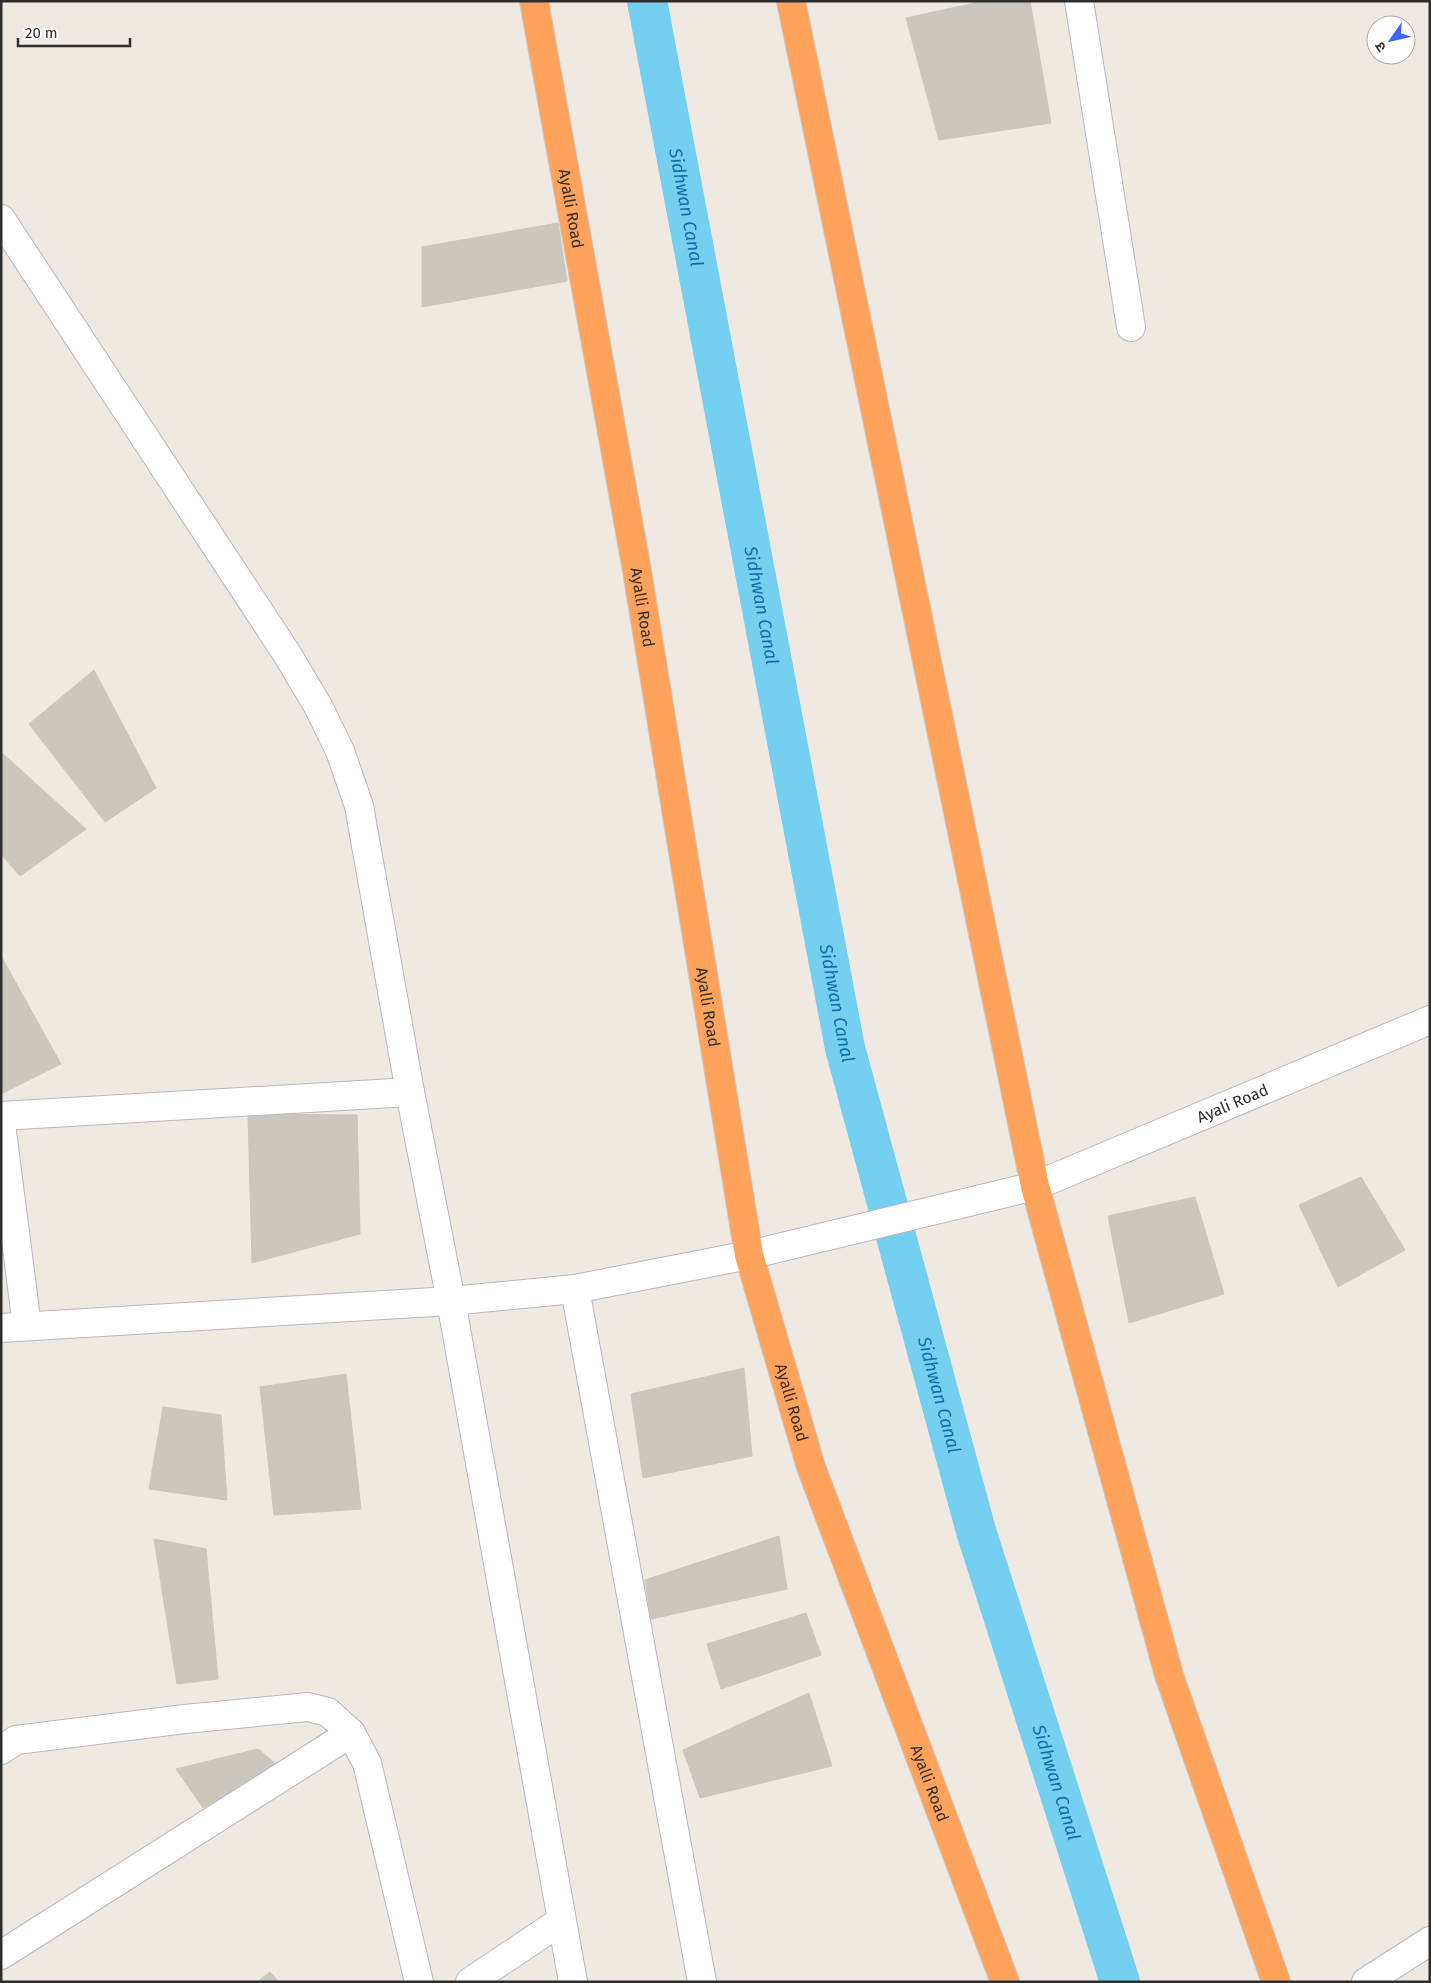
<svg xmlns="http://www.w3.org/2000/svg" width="1431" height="1983" viewBox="0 0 1431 1983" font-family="'Fira Sans','Noto Sans Devanagari',sans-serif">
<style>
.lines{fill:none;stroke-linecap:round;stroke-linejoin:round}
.canal{stroke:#75cff0;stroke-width:40}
.building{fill:#cbc7bf;stroke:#cbc5ba}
.street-casing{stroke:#b4b7c1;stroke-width:30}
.secondary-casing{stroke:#b4b7c1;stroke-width:30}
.highway-casing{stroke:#c9c9c9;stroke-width:30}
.street{stroke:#fff;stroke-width:28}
.secondary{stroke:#fff;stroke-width:28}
.highway{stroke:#ffa35c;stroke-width:28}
.labels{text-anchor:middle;stroke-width:5;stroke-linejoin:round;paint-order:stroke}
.street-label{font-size:16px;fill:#2e2e2e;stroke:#fff}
.water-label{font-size:18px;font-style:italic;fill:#0d6fa3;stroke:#fff}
</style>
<rect width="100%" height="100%" fill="#efe9e1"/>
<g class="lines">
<!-- canal -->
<path class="canal" id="s1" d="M647 1 845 1048 976 1531 1120 1982"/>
</g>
<!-- building -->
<g class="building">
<polygon points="984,1 1030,1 1051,123 939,140 906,18"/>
<polygon points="558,223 567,281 422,307 422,247"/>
<polygon points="94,670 156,788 105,822 29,724"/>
<polygon points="1,752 86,829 20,876 1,854"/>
<polygon points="1,956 61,1064 1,1094"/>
<polygon points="248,1114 357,1115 360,1234 252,1263"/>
<polygon points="1361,1177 1405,1250 1338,1287 1299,1205"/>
<polygon points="1195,1197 1224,1294 1129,1323 1108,1216"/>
<polygon points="744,1368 752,1456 643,1478 631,1394"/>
<polygon points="346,1374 361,1509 274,1515 260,1387"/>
<polygon points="163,1407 221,1415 227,1500 149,1489"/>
<polygon points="779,1536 787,1589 651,1619 645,1580"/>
<polygon points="154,1539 206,1549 218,1679 177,1684"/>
<polygon points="806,1613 821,1655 721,1689 707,1644"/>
<polygon points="809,1693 832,1766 700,1798 683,1750"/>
<polygon points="258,1749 277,1765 203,1808 176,1769"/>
<polygon points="270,1972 279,1982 257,1982"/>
</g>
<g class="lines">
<!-- street casing -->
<g class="street-casing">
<g id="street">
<polyline points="1079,1 1131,327"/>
<polyline points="1,219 287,654 318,706 340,751 359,806 410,1092"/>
<polyline points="1,1116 410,1092 451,1301 573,1982"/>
<polyline points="1,1124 27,1326"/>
<polyline points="575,1289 702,1982"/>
<polyline points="1,1750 16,1740 185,1719 308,1707 328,1712 351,1733 367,1763 419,1982"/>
<polyline points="1,1955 351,1733"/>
<polyline points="470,1982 561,1921"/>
<polyline points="1366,1982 1430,1941"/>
</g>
</g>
<!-- secondary casing -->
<g class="secondary-casing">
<g id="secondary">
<path id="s2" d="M1 1328 451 1301 575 1289 749 1255 1035 1186 1430 1020"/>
</g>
</g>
<!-- highway casing -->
<g class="highway-casing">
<g id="highway">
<path id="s3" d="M534 1 636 565 749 1255 811 1467 1005 1982"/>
<polyline points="791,1 1035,1186 1169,1675 1276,1982"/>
</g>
</g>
<!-- street -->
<use href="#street" class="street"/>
<!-- secondary -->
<use href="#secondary" class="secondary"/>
<!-- highway -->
<use href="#highway" class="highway"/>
</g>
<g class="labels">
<!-- street labels -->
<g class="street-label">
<text dy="6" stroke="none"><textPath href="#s3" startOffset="211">Ayalli Road</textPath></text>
<text dy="6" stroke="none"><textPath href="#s3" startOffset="616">Ayalli Road</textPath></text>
<text dy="6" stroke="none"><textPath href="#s3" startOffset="1021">Ayalli Road</textPath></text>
<text dy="6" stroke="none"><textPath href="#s2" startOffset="1261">Ayali Road</textPath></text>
<text dy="6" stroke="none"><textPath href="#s3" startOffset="1426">Ayalli Road</textPath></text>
<text dy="6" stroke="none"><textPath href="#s3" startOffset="1831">Ayalli Road</textPath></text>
</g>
<!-- water labels -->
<g class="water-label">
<text dy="6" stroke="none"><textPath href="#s1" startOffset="210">Sidhwan Canal</textPath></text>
<text dy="6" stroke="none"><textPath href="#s1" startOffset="615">Sidhwan Canal</textPath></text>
<text dy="6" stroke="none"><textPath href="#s1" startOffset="1020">Sidhwan Canal</textPath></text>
<text dy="6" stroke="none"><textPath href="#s1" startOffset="1425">Sidhwan Canal</textPath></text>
<text dy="6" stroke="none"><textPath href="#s1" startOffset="1830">Sidhwan Canal</textPath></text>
</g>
</g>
<!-- border -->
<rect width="1431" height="1983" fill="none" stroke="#2e2e2e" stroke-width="5"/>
<!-- north arrow -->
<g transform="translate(1391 40) rotate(236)"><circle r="24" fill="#ffffff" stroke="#ababab"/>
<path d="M0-4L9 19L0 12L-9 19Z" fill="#4264fb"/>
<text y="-8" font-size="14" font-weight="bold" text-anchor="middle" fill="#2e2e2e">उ</text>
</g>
<!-- scale -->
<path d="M18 38v8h112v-8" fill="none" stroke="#2e2e2e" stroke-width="2.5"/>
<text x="25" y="38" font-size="15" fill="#2e2e2e" stroke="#ffffff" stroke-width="4" paint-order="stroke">20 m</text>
</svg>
